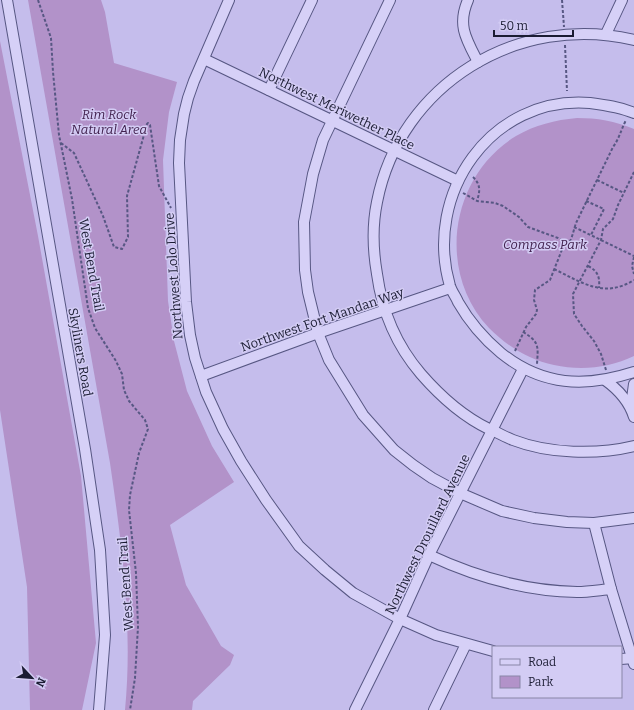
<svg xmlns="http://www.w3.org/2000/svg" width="634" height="710" viewBox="0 0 634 710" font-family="Bitter,serif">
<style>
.green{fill:#b292c9}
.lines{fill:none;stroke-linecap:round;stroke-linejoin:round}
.minor-casing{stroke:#575783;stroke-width:12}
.path{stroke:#575783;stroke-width:2;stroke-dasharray:3 2;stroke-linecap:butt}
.minor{stroke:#d6d0f7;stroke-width:10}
.labels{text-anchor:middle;stroke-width:3;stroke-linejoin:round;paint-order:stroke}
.street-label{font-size:13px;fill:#1b1c33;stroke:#d3ccf4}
.park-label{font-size:13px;font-style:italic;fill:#42224f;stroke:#d3ccf4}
</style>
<rect width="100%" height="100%" fill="#c5bdec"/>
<!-- green -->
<g class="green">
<path d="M28 0H101L105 12 114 63 177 82 169 112 163 160 168 301 174 341 187 391 212 446 234 482 170 525 186 585 221 646 234 655 230 665 193 701 192 710H125C133 628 122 545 110 463Z"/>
<polygon points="0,41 38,236 81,476 96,643 82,710 30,710 27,587 0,410"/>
<path d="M577 118C597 118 615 121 634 129V356C609 368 581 371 554 365 529 360 507 346 489 328 436 272 450 176 516 136 535 125 555 120 577 118Z"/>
</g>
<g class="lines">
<!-- minor casing -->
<g class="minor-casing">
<g id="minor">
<polyline points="7,0 85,449 100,550 105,635 99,710"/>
<polyline points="229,0 194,81 188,98 184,114 180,140 179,163 186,302 190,335 195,358 206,392 223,429 241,461 266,500 299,546 325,570 353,593 400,619 436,635 493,651"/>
<polyline points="390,0 323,140 313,174 304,222 305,270 308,292 318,333 329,360 363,415 394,450 413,465 432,478 460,493 502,511 534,518 567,522 594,523 634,518"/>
<path d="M468 0C457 25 466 39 478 62"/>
<polyline points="606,34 622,0"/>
<path d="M634 40C519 12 400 84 377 202 372 226 373 251 377 274 382 311 397 346 421 374 441 397 462 416 489 429 497 432 505 437 513 440 549 454 597 455 634 446"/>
<polyline points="204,59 458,181"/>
<polyline points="269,90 312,0"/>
<path d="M634 113C620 107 605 105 590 103 491 95 423 194 450 286 452 292 456 297 458 302 470 323 483 338 501 353 542 386 585 388 634 372"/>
<polyline points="201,376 318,333 450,288"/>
<path d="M605 380C619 390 629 401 634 417"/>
<polyline points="631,406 634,384"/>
<polyline points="594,523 611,589 634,664"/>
<path d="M429 555C476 577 525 591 577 592 588 592 600 590 611 589"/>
<polyline points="621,659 634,658"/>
<polyline points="355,710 400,619 429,555 523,369"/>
<polyline points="434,710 466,644"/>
</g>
</g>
<!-- path -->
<g class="path">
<polyline points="38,0 51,38 53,72 59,135 72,199 88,308 95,328 116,361 122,374 124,390 129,401 145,420 148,429 139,453 130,495 129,510 136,573 138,627 135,678 130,710"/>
<polyline points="562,0 564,27"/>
<polyline points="565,45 567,91"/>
<polyline points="61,143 74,153 103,216 114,247 122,249 128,237 127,196 147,124 148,123 150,125 159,186 171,208"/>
<path d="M473 177C481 185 480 191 477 201"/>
<polyline points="597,180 624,193"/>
<path d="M463 193 477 201 495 203 503 206 519 217 528 227 558 238 565 242 570 241C573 236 574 227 577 221 589 196 601 172 613 147 619 139 621 130 626 120"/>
<polyline points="586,201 604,209 591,235"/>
<polyline points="574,227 634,256"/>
<polyline points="634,257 632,266 634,274"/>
<path d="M588 266C598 271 600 277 599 288"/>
<path d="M554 269C581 282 604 299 634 280"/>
<path d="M523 332C540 342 538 347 537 364"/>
<polyline points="515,351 526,327 536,314 537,310 534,300 535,290 550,280 565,242"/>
<polyline points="606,370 601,354 594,341 582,326 574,314 573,294 601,240 603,229 613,219 618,205 634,172"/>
</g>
<!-- minor -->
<use href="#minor" class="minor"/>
</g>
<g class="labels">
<!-- street labels -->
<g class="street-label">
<text transform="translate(337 108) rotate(26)" y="5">Northwest Meriwether Place</text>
<text transform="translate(92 265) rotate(80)" y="5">West Bend Trail</text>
<text transform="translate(173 276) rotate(-94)" y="5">Northwest Lolo Drive</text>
<text transform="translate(322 319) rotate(-19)" y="5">Northwest Fort Mandan Way</text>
<text transform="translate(81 352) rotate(80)" y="5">Skyliners Road</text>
<text transform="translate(427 534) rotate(-64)" y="5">Northwest Drouillard Avenue</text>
<text transform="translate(125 584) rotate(-94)" y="5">West Bend Trail</text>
</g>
<!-- park labels -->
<g class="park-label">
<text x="109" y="119">Rim Rock<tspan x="109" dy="15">Natural Area</tspan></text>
<text x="545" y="249">Compass Park</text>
</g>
</g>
<!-- legend -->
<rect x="492" y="646" width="130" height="52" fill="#d3ccf4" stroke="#8986a7"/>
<rect x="500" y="659" width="20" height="6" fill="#d6d0f7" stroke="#8986a7"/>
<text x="528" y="666" font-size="12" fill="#1b1c33">Road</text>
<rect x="500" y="676" width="20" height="12" fill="#b292c9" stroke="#8986a7"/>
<text x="528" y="686" font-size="12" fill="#1b1c33">Park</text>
<!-- north arrow -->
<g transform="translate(32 678) rotate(116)" stroke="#d3ccf4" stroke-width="3" paint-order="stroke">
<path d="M0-3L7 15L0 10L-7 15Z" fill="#1b1c33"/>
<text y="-6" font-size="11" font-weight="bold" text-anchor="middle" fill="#1b1c33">N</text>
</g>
<!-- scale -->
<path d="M494 30v6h79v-6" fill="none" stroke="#1b1c33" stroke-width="2"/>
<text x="500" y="30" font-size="12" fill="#1b1c33" stroke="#d3ccf4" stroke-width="3" paint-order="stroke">50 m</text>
</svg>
